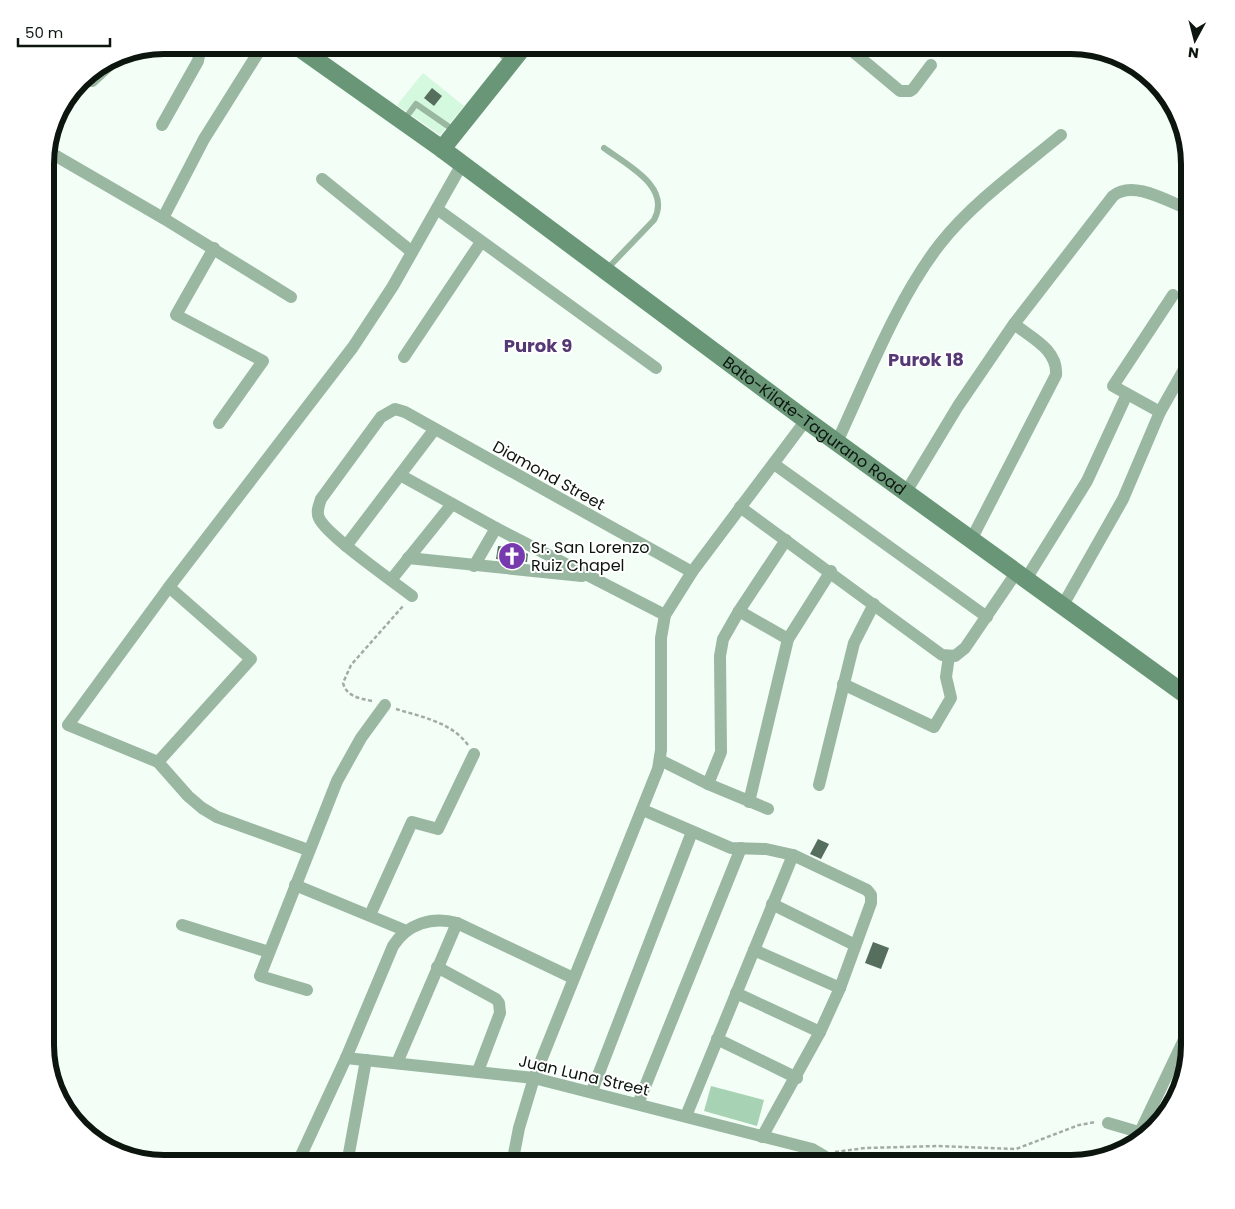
<svg xmlns="http://www.w3.org/2000/svg" width="1235" height="1209" viewBox="0 0 1235 1209" font-family="Poppins,sans-serif">
<style>
.built{fill:#d5f9df}
.green{fill:#a7d3b4}
.building{fill:#556e5d}
.lines{fill:none;stroke-linecap:round;stroke-linejoin:round}
.path{stroke:#a2aca5;stroke-width:2.5;stroke-dasharray:4 2.5;stroke-linecap:butt}
.lane{stroke:#9ab7a2;stroke-width:6}
.street{stroke:#9ab7a2;stroke-width:12}
.secondary{stroke:#6a9678;stroke-width:18}
.labels{text-anchor:middle;stroke-width:4;stroke-linejoin:round;paint-order:stroke}
.street-label{font-size:16px;fill:#0c160f;stroke:#fff}
.poi-label{font-size:16px;fill:#0c160f;stroke:#fff;text-anchor:start}
.neighbourhood-label{font-size:18px;font-weight:bold;fill:#553974;stroke:#fff}
.rim{fill:none;stroke:#0c160f;stroke-width:6}
</style>
<rect width="100%" height="100%" fill="#f3fef6"/>
<!-- built -->
<polygon class="built" points="423,73 464,106 440,135 397,105"/>
<!-- green -->
<polygon class="green" points="711,1086 764,1100 757,1126 704,1111"/>
<!-- building -->
<g class="building">
<polygon points="432,88 442,96 434,106 424,98"/>
<polygon points="498,546 517,548 528,554 527,562 496,559"/>
<polygon points="818,839 829,844 821,859 810,854"/>
<polygon points="873,942 889,948 881,969 865,963"/>
</g>
<g class="lines">
<!-- path -->
<g class="path">
<path d="M372 701C359 698 347 697 343 683L351 665 404 605"/>
<path d="M396 709C422 717 451 722 468 745"/>
<polyline points="835,1152 865,1148 939,1146 1016,1149 1079,1125 1096,1122"/>
</g>
<!-- lane -->
<g class="lane">
<polyline points="404,120 416,104 455,131"/>
<path d="M604 148C627 165 672 187 654 220L607 269"/>
</g>
<!-- street -->
<g class="street">
<polyline points="496,45 512,61"/>
<polyline points="845,45 900,91 910,91 913,89 931,65"/>
<polyline points="92,81 121,54"/>
<polyline points="162,125 198,61 201,45"/>
<polyline points="51,153 163,218 291,297"/>
<polyline points="322,179 412,252"/>
<polyline points="437,209 656,368"/>
<polyline points="163,218 204,139 263,45"/>
<polyline points="214,248 176,315 263,361 219,423"/>
<polyline points="404,357 481,242"/>
<polyline points="1160,412 1113,386 1173,295"/>
<path d="M837 442C867 378 897 299 940 244 973 202 1020 169 1061 135"/>
<polyline points="774,464 987,617"/>
<polyline points="400,475 496,528 665,615"/>
<path d="M906 492 958 406 1014 324 1113 196C1133 179 1169 202 1190 210"/>
<polyline points="740,507 942,655 955,656 965,648 1016,573"/>
<path d="M971 540 1056 375C1058 350 1032 338 1014 324"/>
<polyline points="346,546 434,430"/>
<polyline points="408,558 582,576"/>
<polyline points="474,566 496,528"/>
<polyline points="1026,579 1087,481 1127,394"/>
<polyline points="391,580 452,504"/>
<path d="M412 596C394 582 326 535 319 518 316 512 319 505 321 499L381 417 395 409 405 412 692 572"/>
<polyline points="1063,605 1123,499 1160,412 1190,359"/>
<polyline points="739,611 788,639"/>
<polyline points="843,684 934,727 951,698 946,677 949,656"/>
<polyline points="660,760 708,784 768,809"/>
<polyline points="158,762 251,659 169,587"/>
<polyline points="708,784 721,752 720,656 723,639 739,611 786,540"/>
<polyline points="819,785 854,643 874,604"/>
<polyline points="749,802 788,639 831,571"/>
<polyline points="643,810 731,848 766,849 793,855 867,890 871,895 871,903 840,988 820,1032 762,1137"/>
<polyline points="308,850 217,817 202,808 188,796 158,762 68,725 169,587 353,347 393,286 462,164"/>
<polyline points="295,885 404,930"/>
<polyline points="772,904 855,945"/>
<polyline points="370,915 412,822 438,829 474,754"/>
<polyline points="182,925 269,952"/>
<polyline points="754,950 840,988"/>
<polyline points="437,967 496,999 499,1003 500,1013 478,1071"/>
<polyline points="307,990 260,976 337,781 361,738 385,705"/>
<polyline points="736,993 820,1032"/>
<polyline points="717,1039 797,1078"/>
<polyline points="346,1058 534,1078 812,1149 824,1156 826,1164"/>
<polyline points="397,1063 457,923"/>
<polyline points="592,1091 692,832"/>
<polyline points="638,1104 741,848"/>
<polyline points="686,1116 793,855"/>
<polyline points="1108,1123 1149,1135"/>
<polyline points="75,1124 127,1157"/>
<polyline points="1140,1132 1190,1027"/>
<path d="M297 1164 346 1058 393 946C407 924 432 916 457 923L573 978"/>
<polyline points="347,1164 366,1060"/>
<polyline points="512,1164 519,1128 534,1078 658,769 661,750 661,638 665,615 692,572 806,420"/>
</g>
<!-- secondary -->
<g class="secondary">
<path id="s1" d="M295 45 442 149 806 420 1190 698"/>
<polyline points="442,149 525,45"/>
</g>
</g>
<!-- icons -->
<defs>
<g id="church-disc" transform="scale(1.4375)"><circle r="9.5" fill="#7639ae" stroke="#fff"/><path d="M-1.2-6h2.4v3.5h3.3v2.4h-3.3V6h-2.4V-.1h-3.3v-2.4h3.3Z" fill="#fff"/></g>
</defs>
<g fill-rule="evenodd">
<use href="#church-disc" x="512" y="556"/>
</g>
<g class="labels">
<!-- street labels -->
<g class="street-label">
<text dy="6" stroke="none"><textPath href="#s1" startOffset="644">Bato-Kilate-Tagurano Road</textPath></text>
<text transform="translate(549 475) rotate(29)" y="6">Diamond Street</text>
<text transform="translate(584 1075) rotate(13)" y="6">Juan Luna Street</text>
</g>
<!-- poi labels -->
<g class="poi-label">
<text x="531" y="553">Sr. San Lorenzo<tspan x="531" dy="18">Ruiz Chapel</tspan></text>
</g>
<!-- neighbourhood labels -->
<g class="neighbourhood-label">
<text x="538" y="352">Purok 9</text>
<text x="926" y="366">Purok 18</text>
</g>
</g>
<!-- crop -->
<path d="M0 0H1235V1209H0ZM164 54H1071A110 110 0 0 1 1181 164V1045A110 110 0 0 1 1071 1155H164A110 110 0 0 1 54 1045V164A110 110 0 0 1 164 54Z" fill="#fff" fill-rule="evenodd"/>
<path class="rim" d="M164 54H1071A110 110 0 0 1 1181 164V1045A110 110 0 0 1 1071 1155H164A110 110 0 0 1 54 1045V164A110 110 0 0 1 164 54Z"/>
<!-- north arrow -->
<g transform="translate(1195 40) rotate(187)" stroke="#ffffff" stroke-width="4" paint-order="stroke">
<path d="M0-4L9 19L0 12L-9 19Z" fill="#0c160f"/>
<text y="-8" font-size="14" font-weight="bold" text-anchor="middle" fill="#0c160f">N</text>
</g>
<!-- scale -->
<path d="M18 38v8h92v-8" fill="none" stroke="#0c160f" stroke-width="2.5"/>
<text x="25" y="38" font-size="15" fill="#0c160f" stroke="#ffffff" stroke-width="4" paint-order="stroke">50 m</text>
</svg>
